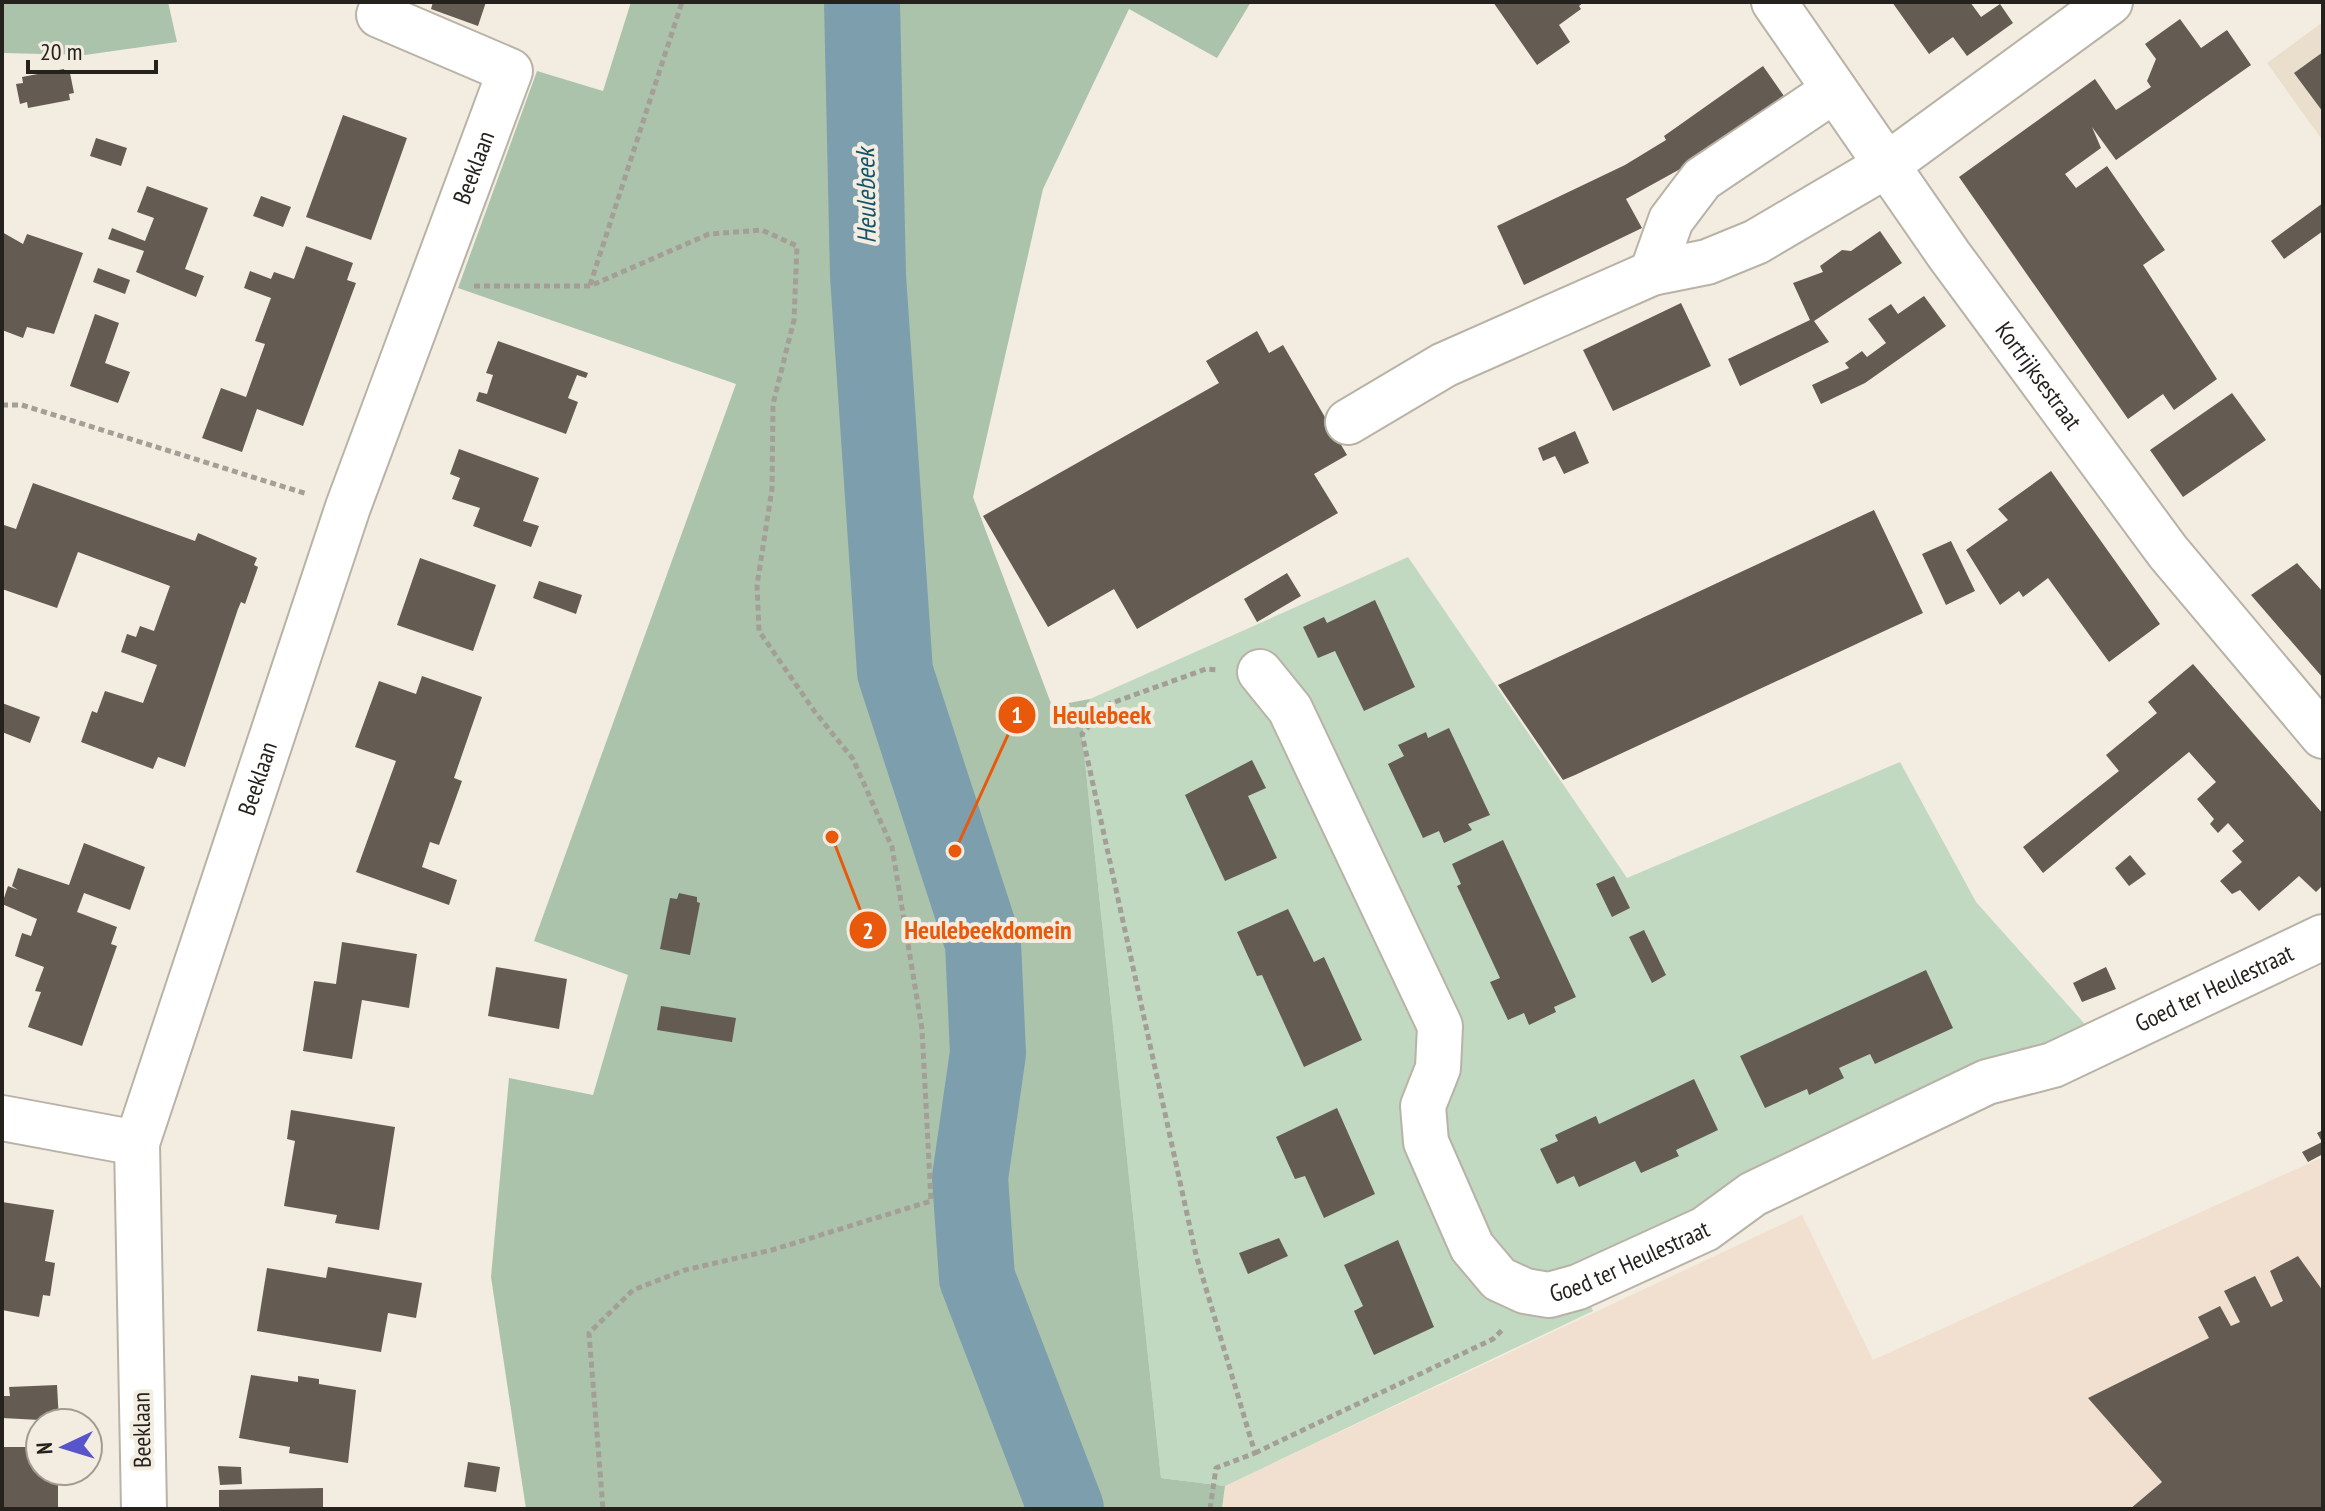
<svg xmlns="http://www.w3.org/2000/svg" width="2325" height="1511" viewBox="0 0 2325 1511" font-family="'PT Sans Narrow',sans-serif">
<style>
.built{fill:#eadecc}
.industrial{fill:#f1e0cf}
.green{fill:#c1d8c1}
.forest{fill:#abc3ab}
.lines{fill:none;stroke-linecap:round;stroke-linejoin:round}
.river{stroke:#7d9eac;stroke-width:76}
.building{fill:#645c53}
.minor-casing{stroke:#b9b2a7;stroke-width:48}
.path{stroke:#a49f96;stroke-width:5;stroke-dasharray:6 4;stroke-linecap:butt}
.minor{stroke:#fff;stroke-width:44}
.labels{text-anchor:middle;stroke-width:8;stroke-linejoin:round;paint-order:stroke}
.street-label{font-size:24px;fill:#25221e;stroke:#f3ece0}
.water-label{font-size:26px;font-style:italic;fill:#12546a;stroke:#f3ece0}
.leader{fill:none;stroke:#e8590c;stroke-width:3}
.callout-dot{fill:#e8590c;stroke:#f3ece0;stroke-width:3}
.mark-label{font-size:24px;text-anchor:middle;font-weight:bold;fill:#fff}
.callout-label{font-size:26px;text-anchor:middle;font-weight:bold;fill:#e8590c;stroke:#f3ece0;stroke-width:8;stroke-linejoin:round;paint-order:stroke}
</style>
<rect width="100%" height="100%" fill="#f3ece0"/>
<!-- built -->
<polygon class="built" points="2323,22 2323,141 2267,63"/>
<!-- industrial -->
<polygon class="industrial" points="2323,1157 2323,1509 1222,1509 1225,1486 1802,1215 1873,1360"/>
<!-- green -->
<polygon class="green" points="1408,557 1627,878 1900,762 1976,902 2091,1031 1575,1272 1593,1311 1225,1486 1161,1478 1082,734 1090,699"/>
<!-- forest -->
<g class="forest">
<polygon points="2,2 168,2 177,42 85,55 2,53"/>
<polygon points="631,2 1251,2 1217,58 1129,9 1043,189 973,497 1052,706 1090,699 1082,734 1161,1478 1225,1486 1222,1509 526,1509 491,1277 509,1078 593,1095 628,975 534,941 736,384 458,288 537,71 603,91"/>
</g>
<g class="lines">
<!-- river -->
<polyline class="river" points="862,2 868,276 895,672 983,943 988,1053 970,1178 977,1278 1066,1509"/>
</g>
<!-- building -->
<g class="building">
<polygon points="433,2 486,2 478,26 431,9"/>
<polygon points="1493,2 1584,2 1579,6 1581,9 1559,25 1570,42 1537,65"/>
<polygon points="1892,2 1970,2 1981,17 2000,4 2013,23 1967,56 1953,37 1929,54"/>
<polygon points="2180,19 2201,48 2227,30 2251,65 2116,160 2092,127 2101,148 2065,174 2076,188 2107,166 2165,250 2143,265 2217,379 2174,410 2163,394 2128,419 1959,177 2095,79 2116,110 2151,87 2147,81 2156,59 2145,44"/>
<polygon points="2323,52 2323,112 2294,73"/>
<polygon points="1763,66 1784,96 1682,168 1626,199 1642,228 1524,285 1497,226 1625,165 1666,140 1664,136"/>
<polygon points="64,69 65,74 70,73 74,93 69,94 70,100 28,108 27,102 20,104 16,84 23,83 22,77"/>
<polygon points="343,115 407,138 371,240 306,217"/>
<polygon points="96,138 127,148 121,166 90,156"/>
<polygon points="147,186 208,208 185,269 204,276 196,297 136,272 144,251 108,239 112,228 145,241 154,218 137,212"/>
<polygon points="261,196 291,207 283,227 253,216"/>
<polygon points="2323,203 2323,231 2284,259 2271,241"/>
<polygon points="1880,231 1902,263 1814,321 1829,342 1740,386 1728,359 1810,320 1793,283 1823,272 1820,266 1842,250 1851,251"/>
<polygon points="2,232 23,244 27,234 83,253 54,334 27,327 23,338 2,330"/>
<polygon points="306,246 353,263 347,280 356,283 303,426 257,409 242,452 202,438 221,388 246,397 265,344 255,341 271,298 244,288 250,271 271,279 274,272 294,279"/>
<polygon points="98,268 130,280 125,294 93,282"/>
<polygon points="1924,296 1946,326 1865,383 1821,404 1812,385 1849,368 1845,363 1862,351 1867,357 1886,343 1868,319 1891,304 1898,314"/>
<polygon points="1681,303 1711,366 1613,411 1583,350"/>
<polygon points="95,314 119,323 105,363 130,372 118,403 70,386"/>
<polygon points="1257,331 1269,353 1283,345 1347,455 1314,474 1338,513 1137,629 1114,589 1048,627 983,516 1219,383 1206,361"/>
<polygon points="498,341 588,373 586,378 577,375 568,398 578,402 566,434 476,401 479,392 487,394 493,375 486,373"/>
<polygon points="2232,393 2266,440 2183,497 2150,450"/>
<polygon points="1575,431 1589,463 1564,474 1555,456 1543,461 1538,448"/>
<polygon points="459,449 539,478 523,521 539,526 531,547 473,526 480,508 452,499 460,478 450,474"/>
<polygon points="2051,471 2160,624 2109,662 2048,578 2023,597 2019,591 2000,605 1966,550 2008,520 1998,509"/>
<polygon points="33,483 195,541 198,533 257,558 254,565 258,567 245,604 241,602 238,609 185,767 158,757 153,769 81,742 92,711 97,713 105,691 143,703 157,665 121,652 127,634 136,637 140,626 154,631 170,586 78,552 57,608 2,589 4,525 16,529"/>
<polygon points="1874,510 1923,613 1575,775 1563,780 1498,685"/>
<polygon points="1951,541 1975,591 1946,605 1922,554"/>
<polygon points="420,558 496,585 473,651 397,625"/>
<polygon points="2297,563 2323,592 2323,678 2251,595"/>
<polygon points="1287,573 1301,596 1257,622 1244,599"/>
<polygon points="539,581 582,595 576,614 533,598"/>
<polygon points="1375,600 1415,687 1364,711 1335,651 1318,658 1303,627 1324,617 1327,623"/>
<polygon points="2193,664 2323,814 2323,885 2316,892 2299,876 2259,911 2240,890 2232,894 2220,881 2242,862 2232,851 2244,841 2228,823 2218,833 2210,824 2214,819 2197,799 2216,782 2189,752 2043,873 2023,847 2119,771 2106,755 2157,713 2148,702"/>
<polygon points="422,676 482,697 454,778 462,781 439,845 430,842 422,867 457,880 449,905 356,872 396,761 355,747 379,681 416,694"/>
<polygon points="2,703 40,717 30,743 2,732"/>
<polygon points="1449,728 1490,815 1468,824 1472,830 1444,843 1439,831 1423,838 1388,764 1404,756 1398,745 1426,732 1428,738"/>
<polygon points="1252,760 1266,788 1248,796 1277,858 1225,881 1185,795"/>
<polygon points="1503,840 1576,997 1554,1007 1556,1012 1529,1025 1524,1013 1508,1020 1490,982 1500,978 1457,886 1461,884 1452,864"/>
<polygon points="84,843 145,867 130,910 84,893 77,912 117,927 111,944 117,946 82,1046 28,1027 41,992 35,991 44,967 15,956 22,933 31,936 37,919 2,904 8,886 18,890 12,886 18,868 69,885"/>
<polygon points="2130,855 2146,874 2129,886 2115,868"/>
<polygon points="1614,876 1630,908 1612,917 1596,884"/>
<polygon points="679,893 697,897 697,902 700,903 690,955 660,949 670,898 677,899"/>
<polygon points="1288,909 1314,962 1324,957 1362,1040 1304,1067 1262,975 1257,976 1237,932"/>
<polygon points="1644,930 1666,975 1652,983 1629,937"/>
<polygon points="342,942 417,954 409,1008 362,1000 352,1059 303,1051 314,981 336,984"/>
<polygon points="496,967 567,979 559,1029 488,1016"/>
<polygon points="2106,967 2116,989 2082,1002 2073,983"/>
<polygon points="1926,970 1953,1028 1875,1064 1870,1054 1839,1068 1844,1078 1809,1095 1807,1089 1765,1108 1740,1056"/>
<polygon points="661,1006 736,1018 732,1042 657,1030"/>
<polygon points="1694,1079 1718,1130 1676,1150 1679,1156 1641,1173 1635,1161 1579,1187 1574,1176 1557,1184 1540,1149 1558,1141 1555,1135 1596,1116 1599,1124"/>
<polygon points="1337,1108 1375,1194 1324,1218 1305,1176 1295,1179 1276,1137"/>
<polygon points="291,1110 395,1127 379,1230 335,1223 337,1215 284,1206 295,1141 287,1139"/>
<polygon points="2323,1130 2323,1154 2308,1162 2302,1152 2322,1142 2317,1133"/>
<polygon points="2,1202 54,1210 45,1261 55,1263 50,1296 43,1295 39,1317 2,1310"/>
<polygon points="1279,1238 1288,1256 1248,1274 1239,1253"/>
<polygon points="1398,1240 1434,1327 1374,1355 1354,1311 1363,1306 1344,1265"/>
<polygon points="2298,1256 2323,1291 2323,1509 2130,1509 2162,1482 2088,1398 2209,1338 2198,1317 2220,1306 2231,1326 2240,1322 2224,1291 2255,1276 2271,1307 2283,1301 2270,1271"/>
<polygon points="328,1267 422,1283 416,1318 388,1313 381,1352 257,1331 267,1268 326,1278"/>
<polygon points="251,1375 298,1382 298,1376 319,1379 319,1384 356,1390 348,1463 289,1453 290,1447 239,1438"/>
<polygon points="57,1385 59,1421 2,1418 2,1396 10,1396 9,1387"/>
<polygon points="2,1447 40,1447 40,1471 58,1471 58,1509 2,1509"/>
<polygon points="468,1462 500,1467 496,1492 464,1487"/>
<polygon points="218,1466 241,1467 242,1484 220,1485"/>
<polygon points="323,1488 323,1509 219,1509 219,1490"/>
</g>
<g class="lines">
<!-- minor casing -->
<g class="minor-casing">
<g id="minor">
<path id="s1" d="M1774 2 1949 255 2168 552 2323 736"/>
<polyline points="1652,273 1671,220 1702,179 1833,91"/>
<polyline points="1348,422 1444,365 1652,273 1707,262 1756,242 1887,165 2110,2"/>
<path id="s2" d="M1260 672 1290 709 1440 1026 1438 1068 1423 1106 1426 1142 1472 1247 1499 1279 1525 1291 1549 1295 1578 1287 1705 1229 1753 1194 1987 1082 2053 1065 2323 937"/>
<polyline points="2,1118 137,1143"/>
<path id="s3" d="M144 1509 137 1143 348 507 510 71 379 15 384 2"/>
</g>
</g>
<!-- path -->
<g class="path">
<polyline points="590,285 682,2"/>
<polyline points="474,286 590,286 709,234 762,230 797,246 794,320 773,404 772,489 757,585 759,631 815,712 853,759 892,847 922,1029 931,1201 772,1250 685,1270 633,1290 589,1333 603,1509"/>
<polyline points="2,405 22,405 307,494"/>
<polyline points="1255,1453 1493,1339 1504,1328"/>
<polyline points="1210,1509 1216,1468 1255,1453 1196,1255 1082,734 1109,704 1206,669 1219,670"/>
</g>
<!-- minor -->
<use href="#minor" class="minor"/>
</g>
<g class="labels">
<!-- street labels -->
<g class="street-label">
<text dy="8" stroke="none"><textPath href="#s3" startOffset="1398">Beeklaan</textPath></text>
<text dy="8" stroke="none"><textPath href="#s1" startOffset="458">Kortrijksestraat</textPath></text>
<text dy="8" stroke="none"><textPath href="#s3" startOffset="750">Beeklaan</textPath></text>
<text dy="8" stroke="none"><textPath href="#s2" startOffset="1462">Goed ter Heulestraat</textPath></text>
<text dy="8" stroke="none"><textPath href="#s2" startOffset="814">Goed ter Heulestraat</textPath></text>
<text transform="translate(142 1430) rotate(-91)" y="8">Beeklaan</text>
</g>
<!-- water labels -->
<g class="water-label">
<text transform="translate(866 196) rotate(-91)" y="9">Heulebeek</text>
</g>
</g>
<!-- callouts -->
<path class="leader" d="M955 851L1017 715M832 837L868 930"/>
<g class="callout-dot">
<circle cx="955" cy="851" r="8"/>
<circle cx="832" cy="837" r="8"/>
<circle cx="1017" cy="715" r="20"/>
<circle cx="868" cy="930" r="20"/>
</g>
<g class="mark-label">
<text x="1017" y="723">1</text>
<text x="868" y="939">2</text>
</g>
<g class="callout-label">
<text x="1102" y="724">Heulebeek</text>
<text x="988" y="939">Heulebeekdomein</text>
</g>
<!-- border -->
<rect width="2325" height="1511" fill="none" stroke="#25221e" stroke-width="8"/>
<!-- north arrow -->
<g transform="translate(64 1447) rotate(266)"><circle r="38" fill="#f3ece0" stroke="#a19b92" stroke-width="2"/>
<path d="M0-6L14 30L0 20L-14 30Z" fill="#5854cb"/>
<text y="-12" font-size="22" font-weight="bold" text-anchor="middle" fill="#25221e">N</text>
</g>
<!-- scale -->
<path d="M28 60v12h128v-12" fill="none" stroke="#25221e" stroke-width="4"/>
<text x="40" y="60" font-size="24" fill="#25221e" stroke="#f3ece0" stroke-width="6" paint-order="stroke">20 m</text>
</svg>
